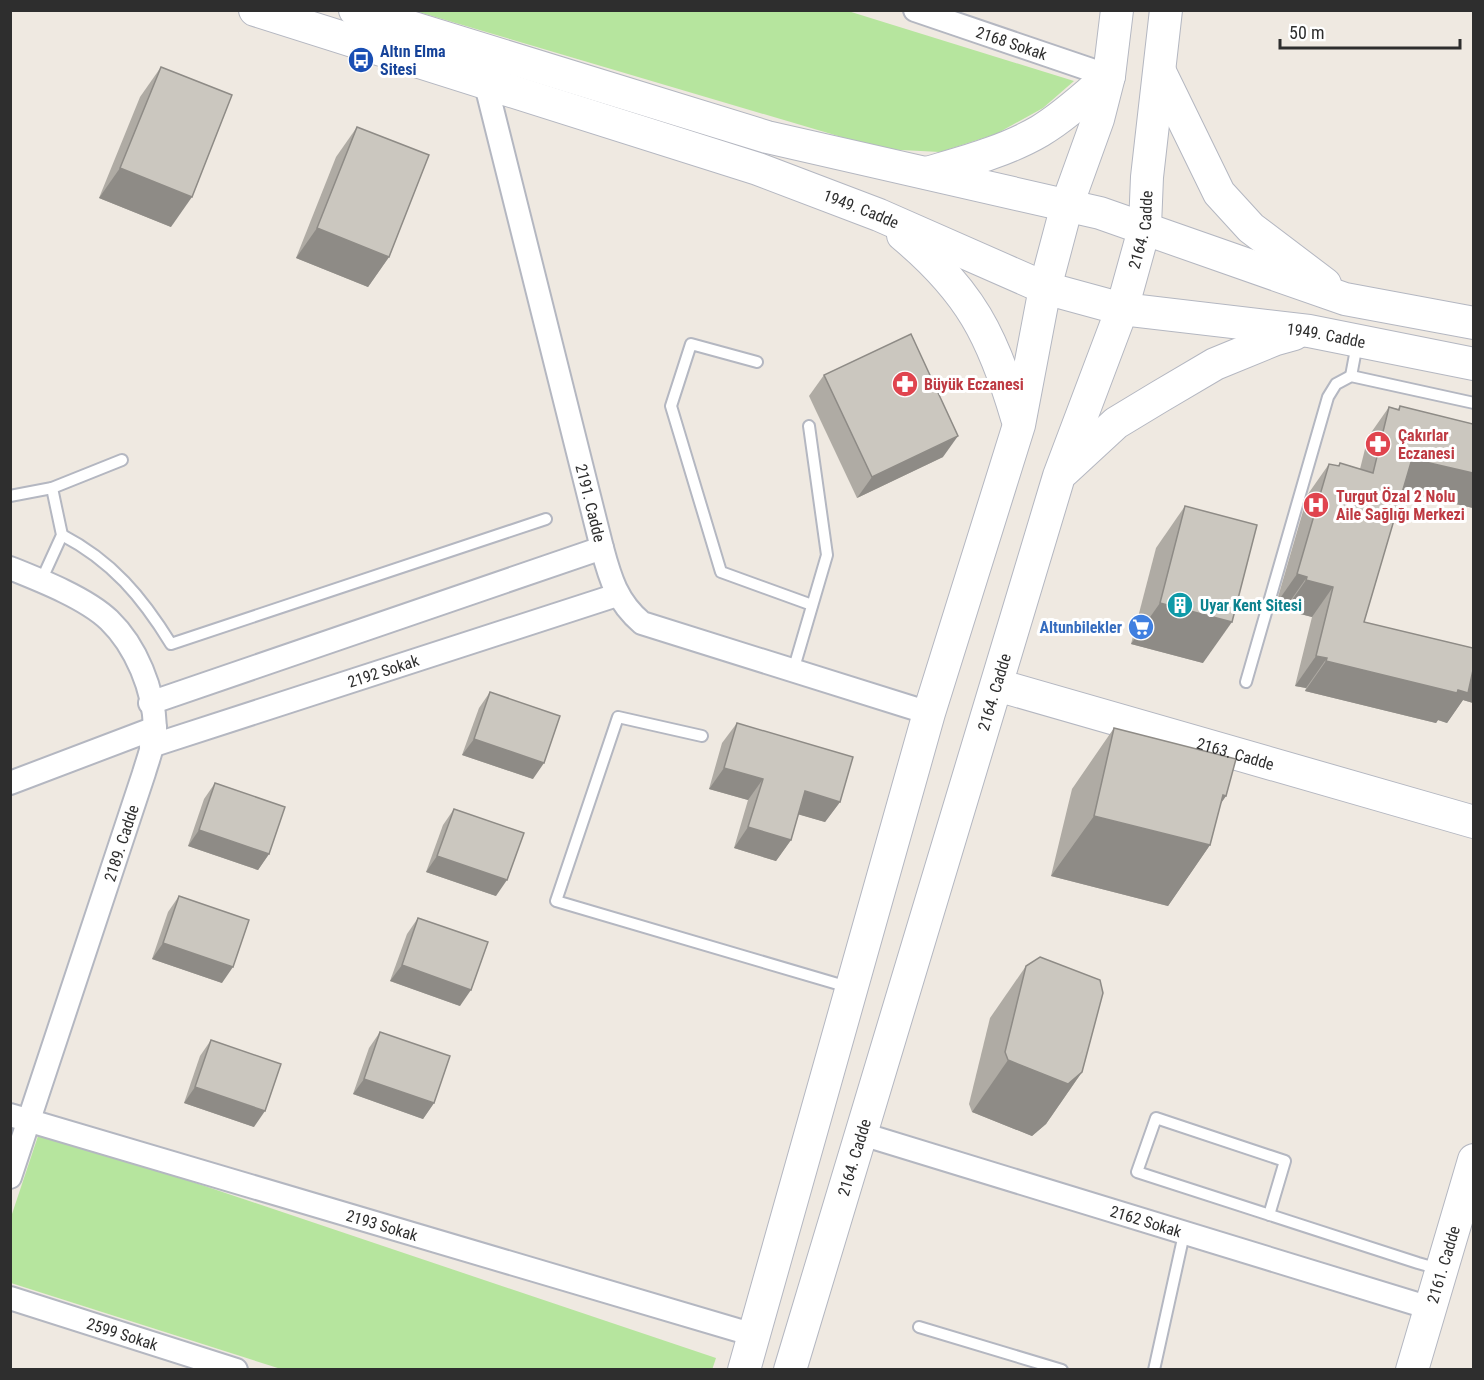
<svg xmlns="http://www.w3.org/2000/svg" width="1484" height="1380" viewBox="0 0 1484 1380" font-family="'Roboto Condensed',sans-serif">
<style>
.green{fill:#b6e59e}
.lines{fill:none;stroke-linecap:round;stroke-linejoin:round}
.lane-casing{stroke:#b4b7c1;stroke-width:14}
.street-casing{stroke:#b4b7c1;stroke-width:26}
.secondary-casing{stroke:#b4b7c1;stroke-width:34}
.lane{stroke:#fff;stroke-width:10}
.street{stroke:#fff;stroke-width:22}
.secondary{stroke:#fff;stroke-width:32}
.wall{fill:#afaba4}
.shaded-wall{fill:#8e8b86}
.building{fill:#cbc7bf;stroke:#8e8b86;stroke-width:1.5}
.labels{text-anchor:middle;stroke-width:6;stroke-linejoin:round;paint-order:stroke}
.street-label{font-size:16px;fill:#2e2e2e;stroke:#fff}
.transit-label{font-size:16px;font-weight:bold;fill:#164399;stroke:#fff;text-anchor:start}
.health-label{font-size:16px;font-weight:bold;fill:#be3a42;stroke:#fff;text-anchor:start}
.culture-label{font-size:16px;font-weight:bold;fill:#0d838f;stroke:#fff;text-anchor:start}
.shop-label{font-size:16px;font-weight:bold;fill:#366cbe;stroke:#fff;text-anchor:end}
</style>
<rect width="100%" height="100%" fill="#efe9e1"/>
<!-- green -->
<g class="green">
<polygon points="415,11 848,11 1074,81 1043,108 996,134 940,152 882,149"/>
<polygon points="47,1133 716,1358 712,1370 281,1369 11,1283 11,1217 38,1136"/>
</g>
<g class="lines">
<!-- lane casing -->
<g class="lane-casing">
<g id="lane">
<polyline points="757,362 691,344 671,406 721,572 812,605"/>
<polyline points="1351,376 1357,344"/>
<polyline points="10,496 52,488 122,460"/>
<path d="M62 535C112 561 142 597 171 644L546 519"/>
<polyline points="41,581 62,535 52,488"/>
<polyline points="793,671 827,555 809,426"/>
<polyline points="1246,682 1328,397 1336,384 1351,376 1474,403"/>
<polyline points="702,736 618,717 556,901 848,987"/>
<polyline points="1269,1215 1285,1161 1156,1118 1137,1172 1418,1263 1439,1269"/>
<polyline points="919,1327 1062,1370"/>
<polyline points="1154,1370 1184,1234"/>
</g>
</g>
<!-- street casing -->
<g class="street-casing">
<g id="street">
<path id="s1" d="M915 10 1109 76"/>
<path id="s2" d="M485 81 602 548C610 578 617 602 642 623L929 713"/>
<path d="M10 568C40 580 86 598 109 620 136 646 154 690 155 728 155 742 148 759 144 773L10 1177"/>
<polyline points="150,703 602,548"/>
<path id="s3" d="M151 746 617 595"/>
<polyline points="10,783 155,728"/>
<path id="s4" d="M10 1115 754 1335"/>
<path id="s5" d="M862 1134 1430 1308"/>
<path id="s6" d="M10 1298 236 1370"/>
</g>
</g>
<!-- secondary casing -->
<g class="secondary-casing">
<g id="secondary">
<path id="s7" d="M255 10 758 169 879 215 1045 288 1122 309 1309 331 1474 364"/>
<polyline points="355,10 767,137 1100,213 1345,299 1474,323"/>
<polyline points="1160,72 1219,193 1251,228 1325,284"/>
<path d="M927 173C964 162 1006 151 1040 131 1065 116 1087 95 1109 76"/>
<path d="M903 235C970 291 993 336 1017 418"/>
<polyline points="1064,471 1116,423 1159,397 1215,364 1276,339 1294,334"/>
<path id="s8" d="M997 685 1474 822"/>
<polyline points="744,1370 929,713 1019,425 1045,288 1067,205 1098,119 1109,76 1117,10"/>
<path id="s9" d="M790 1370 1059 476 1122 309 1145 226 1147 177 1166 10"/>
<path id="s10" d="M1412 1370 1474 1160"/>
</g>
</g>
<!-- lane -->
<use href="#lane" class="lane"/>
<!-- street -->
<use href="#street" class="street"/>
<!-- secondary -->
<use href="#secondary" class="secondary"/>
</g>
<!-- wall -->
<g class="wall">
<polygon points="161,67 171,227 99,198 140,97"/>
<polygon points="357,127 389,257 368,287 296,258 336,157"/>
<polygon points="824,375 943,457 857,498 809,396"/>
<polygon points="1400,406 1473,424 1473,508 1402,491 1364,622 1473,648 1473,703 1463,700 1447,723 1438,720 1436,723 1305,691 1306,688 1295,686 1312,617 1285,610 1286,607 1276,604 1308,494 1329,464 1338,466 1340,463 1360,469 1368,437 1389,407 1398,409"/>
<polygon points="1185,506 1203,663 1131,644 1156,548"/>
<polygon points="490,692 533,779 462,755 479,708"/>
<polygon points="737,723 840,802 825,822 798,814 791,840 776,861 734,848 748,800 709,789 722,743"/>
<polygon points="1114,728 1226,796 1220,804 1210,845 1168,906 1051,876 1072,789"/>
<polygon points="215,783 269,854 258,870 188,846 204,799"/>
<polygon points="454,809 496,896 426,872 443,825"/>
<polygon points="179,896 222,983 152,959 168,912"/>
<polygon points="418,918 460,1006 390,981 407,934"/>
<polygon points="1026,966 1082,1072 1046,1124 1032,1136 972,1112 969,1104 990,1018"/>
<polygon points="380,1032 434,1103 423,1119 353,1094 369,1048"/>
<polygon points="211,1040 254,1127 184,1103 200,1056"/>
</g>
<!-- shaded-wall -->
<g class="shaded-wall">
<polygon points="120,168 192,197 171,227 99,198"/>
<polygon points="317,228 389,257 368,287 296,258"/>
<polygon points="958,436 943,457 857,498 872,477"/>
<polygon points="1412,459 1473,473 1473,508 1390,489"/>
<polygon points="1297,574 1307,577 1286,607 1276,604"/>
<polygon points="1306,580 1333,587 1312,617 1285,610"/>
<polygon points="1160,603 1232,622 1203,663 1131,644"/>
<polygon points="1316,656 1327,658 1306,688 1295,686"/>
<polygon points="1326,661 1473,668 1473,703 1463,700 1447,723 1438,720 1436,723 1305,691"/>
<polygon points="474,739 544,763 533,779 462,755"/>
<polygon points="724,768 763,779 748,800 709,789"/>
<polygon points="805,791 840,802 825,822 790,812"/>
<polygon points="1223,795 1226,796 1195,841 1210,845 1168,906 1051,876 1094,816"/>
<polygon points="748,827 791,840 776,861 734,848"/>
<polygon points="199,830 269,854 258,870 188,846"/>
<polygon points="437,856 507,880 496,896 426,872"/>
<polygon points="163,943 233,967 222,983 152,959"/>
<polygon points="402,965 471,990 460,1006 390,981"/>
<polygon points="1008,1060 1082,1072 1046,1124 1032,1136 972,1112"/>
<polygon points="364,1079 434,1103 423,1119 353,1094"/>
<polygon points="195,1087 265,1111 254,1127 184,1103"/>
</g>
<!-- building -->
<g class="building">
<polygon points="161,67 232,95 192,197 120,168"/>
<polygon points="357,127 429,155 389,257 317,228"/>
<polygon points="911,334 958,436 872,477 824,375"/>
<polygon points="1400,406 1473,424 1473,473 1412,459 1364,622 1473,648 1473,670 1468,693 1458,690 1457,693 1326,661 1327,658 1316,656 1333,587 1306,580 1307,577 1297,574 1329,464 1339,466 1340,463 1373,473 1389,407 1399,410"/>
<polygon points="1185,506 1257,525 1232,622 1160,603"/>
<polygon points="490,692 560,716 544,763 474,739"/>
<polygon points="737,723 853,757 840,802 805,791 791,840 748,827 763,779 724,768"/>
<polygon points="1114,728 1236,759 1226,796 1223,795 1210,845 1094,816"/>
<polygon points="215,783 285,807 269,854 199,830"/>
<polygon points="454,809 524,833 507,880 437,856"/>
<polygon points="179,896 249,920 233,967 163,943"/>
<polygon points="418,918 488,942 471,990 402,965"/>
<polygon points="1040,957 1100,980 1103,993 1082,1072 1068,1084 1008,1060 1005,1052 1026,966"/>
<polygon points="380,1032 450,1056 434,1103 364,1079"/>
<polygon points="211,1040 281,1064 265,1111 195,1087"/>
</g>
<!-- icons -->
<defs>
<g id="bus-disc" transform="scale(1.35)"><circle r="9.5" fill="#1a4fb4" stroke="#fff"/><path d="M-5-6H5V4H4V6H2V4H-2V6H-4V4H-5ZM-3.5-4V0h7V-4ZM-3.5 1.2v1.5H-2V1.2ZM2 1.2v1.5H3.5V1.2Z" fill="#fff"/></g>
<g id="pharmacy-disc" transform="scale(1.35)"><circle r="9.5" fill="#e0444e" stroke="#fff"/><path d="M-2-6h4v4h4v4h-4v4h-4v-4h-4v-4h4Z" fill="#fff"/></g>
<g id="hospital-disc" transform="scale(1.35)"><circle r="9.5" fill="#e0444e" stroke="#fff"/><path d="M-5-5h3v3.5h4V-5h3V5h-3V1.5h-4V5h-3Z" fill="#fff"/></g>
<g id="building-disc" transform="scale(1.35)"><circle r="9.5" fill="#0f9aa8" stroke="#fff"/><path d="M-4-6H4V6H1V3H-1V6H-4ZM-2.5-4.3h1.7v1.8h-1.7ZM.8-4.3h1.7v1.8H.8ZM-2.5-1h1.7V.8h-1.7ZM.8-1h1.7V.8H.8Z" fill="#fff"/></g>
<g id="supermarket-disc" transform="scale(1.35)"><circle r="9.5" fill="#3f7fe0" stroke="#fff"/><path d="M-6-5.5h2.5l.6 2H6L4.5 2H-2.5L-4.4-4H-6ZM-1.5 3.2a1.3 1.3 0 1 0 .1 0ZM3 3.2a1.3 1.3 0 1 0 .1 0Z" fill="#fff"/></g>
</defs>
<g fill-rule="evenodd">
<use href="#bus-disc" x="361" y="60"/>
<use href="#pharmacy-disc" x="905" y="384"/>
<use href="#pharmacy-disc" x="1378" y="444"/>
<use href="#hospital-disc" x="1316" y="505"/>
<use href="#building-disc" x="1180" y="605"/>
<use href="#supermarket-disc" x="1141" y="627"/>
</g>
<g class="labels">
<!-- street labels -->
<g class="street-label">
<text dy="6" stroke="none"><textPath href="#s1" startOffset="102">2168 Sokak</textPath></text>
<text dy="6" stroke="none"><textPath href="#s7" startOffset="638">1949. Cadde</textPath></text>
<text dy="6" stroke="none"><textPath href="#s9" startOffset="1194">2164. Cadde</textPath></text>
<text dy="6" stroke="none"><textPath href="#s7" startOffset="1124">1949. Cadde</textPath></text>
<text dy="6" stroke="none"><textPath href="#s2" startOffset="435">2191. Cadde</textPath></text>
<text dy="6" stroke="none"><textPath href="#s3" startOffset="244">2192 Sokak</textPath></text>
<text dy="6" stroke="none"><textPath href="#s9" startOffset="708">2164. Cadde</textPath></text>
<text dy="6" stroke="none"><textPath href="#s8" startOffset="248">2163. Cadde</textPath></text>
<text transform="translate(121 843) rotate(-72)" y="6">2189. Cadde</text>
<text dy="6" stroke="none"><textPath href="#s9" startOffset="222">2164. Cadde</textPath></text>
<text dy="6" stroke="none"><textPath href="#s5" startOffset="297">2162 Sokak</textPath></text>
<text dy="6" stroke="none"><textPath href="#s4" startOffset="388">2193 Sokak</textPath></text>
<text dy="6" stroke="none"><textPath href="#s10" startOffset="110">2161. Cadde</textPath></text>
<text dy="6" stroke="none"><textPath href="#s6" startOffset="118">2599 Sokak</textPath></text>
</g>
<!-- transit labels -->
<g class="transit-label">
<text x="380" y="57">Altın Elma<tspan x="380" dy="18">Sitesi</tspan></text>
</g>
<!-- health labels -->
<g class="health-label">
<text x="924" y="390">Büyük Eczanesi</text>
<text x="1398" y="441">Çakırlar<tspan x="1398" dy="18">Eczanesi</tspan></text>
<text x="1336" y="502">Turgut Özal 2 Nolu<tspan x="1336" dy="18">Aile Sağlığı Merkezi</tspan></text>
</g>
<!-- culture labels -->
<g class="culture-label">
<text x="1200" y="611">Uyar Kent Sitesi</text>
</g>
<!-- shop labels -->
<g class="shop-label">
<text x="1122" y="633">Altunbilekler</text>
</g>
</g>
<!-- border -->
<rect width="1484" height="1380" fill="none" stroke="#2e2e2e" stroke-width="24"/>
<!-- scale -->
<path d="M1280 39v9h180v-9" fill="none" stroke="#2e2e2e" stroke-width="3"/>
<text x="1289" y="39" font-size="18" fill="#2e2e2e" stroke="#ffffff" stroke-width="4.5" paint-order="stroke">50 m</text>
</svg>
